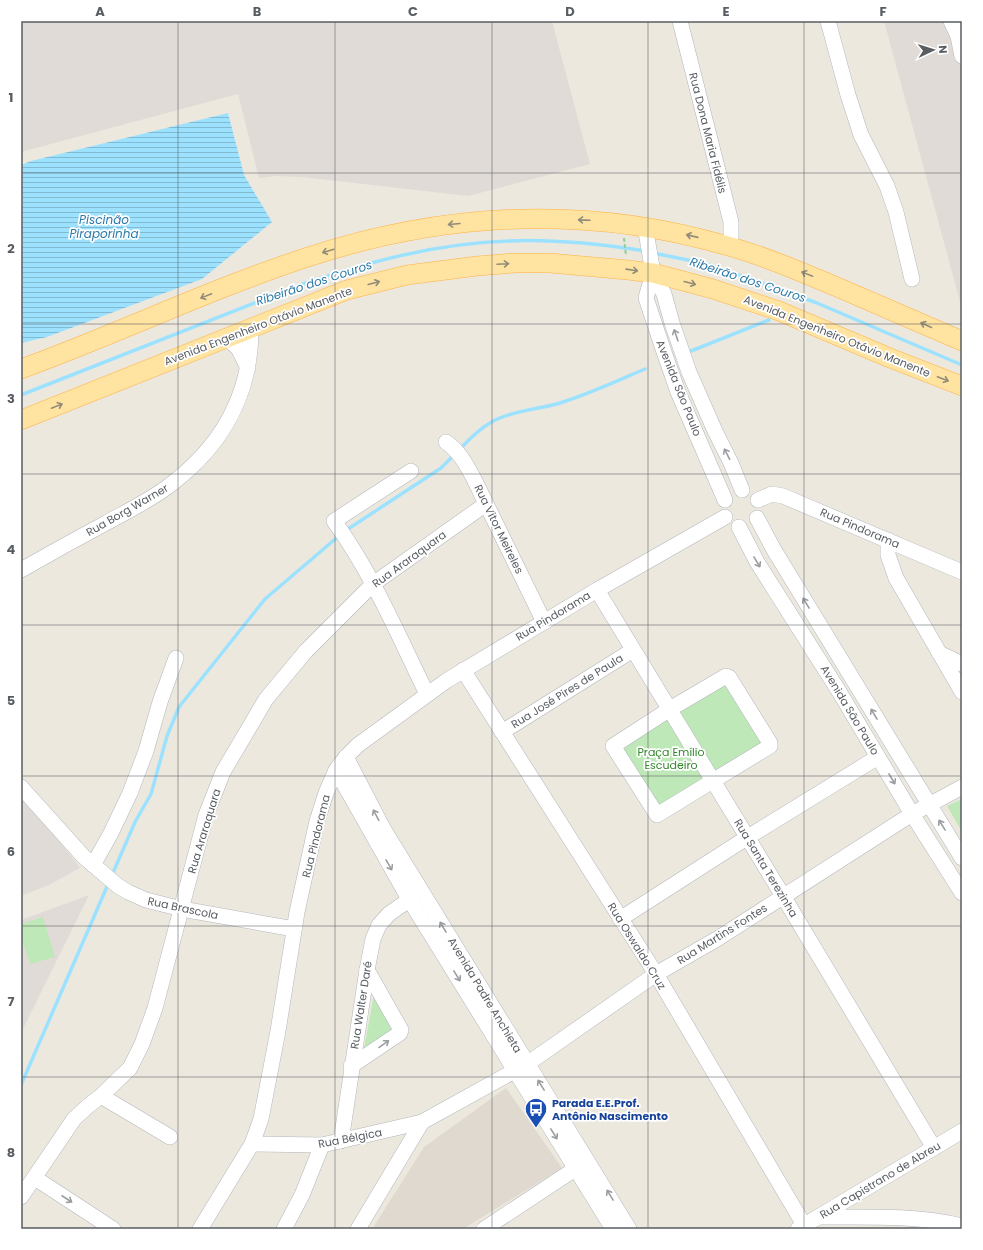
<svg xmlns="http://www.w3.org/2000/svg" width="983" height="1250" viewBox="0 0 983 1250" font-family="Poppins,sans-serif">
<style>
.industrial{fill:#e0dbd6}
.education{fill:#dfd9cf}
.park{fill:#bee8b7}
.water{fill:url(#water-rules)}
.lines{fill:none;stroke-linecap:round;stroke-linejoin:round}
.stream{stroke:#9ce2ff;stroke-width:3.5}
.minor-casing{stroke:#b2b7bb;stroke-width:16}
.major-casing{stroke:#ffb145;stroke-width:20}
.path{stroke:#92ce9b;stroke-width:2;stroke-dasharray:4 2;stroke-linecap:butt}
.minor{stroke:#fff;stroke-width:15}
.major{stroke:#ffe3a1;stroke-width:19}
.oneway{stroke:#928c78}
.oneway2{stroke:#9b9ea1}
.grid{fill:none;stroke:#585d62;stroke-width:1;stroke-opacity:0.55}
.labels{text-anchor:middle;stroke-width:3.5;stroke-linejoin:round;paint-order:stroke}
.street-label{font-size:11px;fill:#585d62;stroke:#fff}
.park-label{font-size:11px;fill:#33862c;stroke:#fff}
.transit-label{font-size:11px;font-weight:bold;fill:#164399;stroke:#fff;text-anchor:start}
.water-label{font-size:12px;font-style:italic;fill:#2c7aa8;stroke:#fff}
.neatline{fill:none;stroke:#585d62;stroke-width:1.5}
.grid-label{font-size:13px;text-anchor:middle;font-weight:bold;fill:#585d62}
</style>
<defs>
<pattern id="water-rules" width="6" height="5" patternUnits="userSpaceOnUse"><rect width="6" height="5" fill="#9ce2ff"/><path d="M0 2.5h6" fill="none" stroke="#82bad2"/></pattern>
</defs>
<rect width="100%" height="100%" fill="#ede8de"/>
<!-- industrial -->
<g class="industrial">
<polygon points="21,21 552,21 590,164 468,196 302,177 277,176 259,178 238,94 21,152"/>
<polygon points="884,21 962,21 962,309"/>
<polygon points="21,797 64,847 80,868 49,885 21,896"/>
<polygon points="89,895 21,1033 21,920"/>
</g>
<!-- education -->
<polygon class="education" points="506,1088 562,1168 463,1229 376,1229 374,1226 424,1147"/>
<!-- park -->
<g class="park">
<polygon points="727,683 766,743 659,808 619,746"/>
<polygon points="962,799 962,832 947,806"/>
<polygon points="43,917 55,957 30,964 21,936 21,924"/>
<polygon points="374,994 395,1030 364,1049"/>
</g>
<!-- water -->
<polygon class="water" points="228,113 244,175 272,222 202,279 47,337 21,343 21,165 31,161"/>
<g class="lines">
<!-- stream -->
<g class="stream">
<polyline points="653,253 703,263 730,272 817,303 962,365"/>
<polyline points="691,351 769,320"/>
<path d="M21 395 300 285C368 262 437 243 509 241 555 239 600 244 645 251"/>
<path d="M460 449C485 422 497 416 533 409 542 407 551 406 560 403 589 394 617 381 645 369"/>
<polyline points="345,531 441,468 454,455"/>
<polyline points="112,875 135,822 151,794 167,736 179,707 265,599 340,535"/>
<polyline points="21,1085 109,882"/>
</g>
<!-- minor casing -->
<g class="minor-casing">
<g id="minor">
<polyline points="680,21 731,222 731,236 730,246"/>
<polyline points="828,21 848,95 861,135 887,186 896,212 912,279"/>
<polyline points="951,21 958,36 962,56"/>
<polyline points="645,226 653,273 664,294 672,323 689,372 715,431 731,463 742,490"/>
<polyline points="653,273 646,298 663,349 678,392 725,500"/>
<polyline points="226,338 238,348 248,368"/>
<path d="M446 442C459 451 466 464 473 477L544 622"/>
<path d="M411 471 334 521C372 573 398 635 427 694"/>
<polyline points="758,500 772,494 783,496 962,572"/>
<polyline points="757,518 774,550 962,858"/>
<polyline points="739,527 757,562 840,693 912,814 962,893"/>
<polyline points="888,540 888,555 896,578 962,692"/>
<path d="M21 570C49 554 78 538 106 523 126 512 148 501 166 488 220 449 251 396 251 329"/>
<polyline points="597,590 783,896 934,1148"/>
<polyline points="939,653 962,664"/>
<polyline points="463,670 656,974 804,1225"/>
<polygon points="726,676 729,677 770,743 770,746 657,815 613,746 670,709"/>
<polyline points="502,732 633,650"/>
<polyline points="346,757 384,830 629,1229"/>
<polyline points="336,770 409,899 613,1229"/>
<polyline points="21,787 83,856 118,886 128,892 146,900 182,909 294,929"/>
<polyline points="93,865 111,833 130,793 146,751 160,702 176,658"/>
<polyline points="620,919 748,837 878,757"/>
<polyline points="351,1066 400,1033 401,1030 367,970"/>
<polyline points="101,1096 170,1137"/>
<polyline points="341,1141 367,970 373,939 379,925 389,914 417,894"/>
<polyline points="252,1144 322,1145 422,1122 527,1064 656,974 717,939 912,814 962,787"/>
<polyline points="35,1178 113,1229"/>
<polyline points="21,1197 74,1119 88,1106 101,1096 130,1068 142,1044 155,1008 206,815 223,772 266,699 306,651 373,584 486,504"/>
<path d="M819 1217C865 1217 918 1215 962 1226"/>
<polyline points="200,1229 252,1144 261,1119 278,1031 297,912 317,821 326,793 336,770 346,757 358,745 446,681 597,590 725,517"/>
<polyline points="284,1229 302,1195 322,1145"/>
<polyline points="358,1229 422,1122"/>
<polyline points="484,1229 575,1169"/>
<polyline points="798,1229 962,1131"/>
</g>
</g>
<!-- major casing -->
<g class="major-casing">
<g id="major">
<path d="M21 369C117 334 210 289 308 257 446 212 588 205 728 246 767 257 806 274 844 290 883 307 923 324 962 341"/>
<polyline points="21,420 347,290 407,275 477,266 515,263 550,263 628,270 653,273 713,289 779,311 890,358 962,386"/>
</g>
</g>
<!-- path -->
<polyline class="path" points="624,238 626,256"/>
<!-- minor -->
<use href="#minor" class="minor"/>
<!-- major -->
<use href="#major" class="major"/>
</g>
<!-- one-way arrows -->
<defs><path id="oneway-shaft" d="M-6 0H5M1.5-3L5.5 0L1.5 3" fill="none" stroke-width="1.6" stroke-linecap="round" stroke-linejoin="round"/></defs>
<g class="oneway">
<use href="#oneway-shaft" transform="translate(584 220) rotate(-178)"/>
<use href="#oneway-shaft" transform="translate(454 224) rotate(175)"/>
<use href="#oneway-shaft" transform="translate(692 236) rotate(-167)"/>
<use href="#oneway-shaft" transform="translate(328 251) rotate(163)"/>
<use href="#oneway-shaft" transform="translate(503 264) rotate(-3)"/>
<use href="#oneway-shaft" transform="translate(632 270) rotate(8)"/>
<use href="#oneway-shaft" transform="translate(807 274) rotate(-158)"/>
<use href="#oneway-shaft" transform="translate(374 283) rotate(-15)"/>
<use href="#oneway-shaft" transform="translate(690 283) rotate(15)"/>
<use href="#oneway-shaft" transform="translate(206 296) rotate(158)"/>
<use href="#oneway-shaft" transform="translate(926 325) rotate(-156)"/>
<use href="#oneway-shaft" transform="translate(943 379) rotate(21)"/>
<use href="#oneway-shaft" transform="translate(57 406) rotate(-22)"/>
</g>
<g class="oneway2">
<use href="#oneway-shaft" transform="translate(676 335) rotate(-109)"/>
<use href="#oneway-shaft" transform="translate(727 454) rotate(-117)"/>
<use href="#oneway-shaft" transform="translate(757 562) rotate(59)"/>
<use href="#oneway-shaft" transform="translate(806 603) rotate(-122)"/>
<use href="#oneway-shaft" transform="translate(874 714) rotate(-121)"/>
<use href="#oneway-shaft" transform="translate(892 779) rotate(59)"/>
<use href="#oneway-shaft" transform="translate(376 815) rotate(-118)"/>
<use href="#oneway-shaft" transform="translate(942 825) rotate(-122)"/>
<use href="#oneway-shaft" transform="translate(389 865) rotate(60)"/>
<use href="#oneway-shaft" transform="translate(443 927) rotate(-121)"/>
<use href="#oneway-shaft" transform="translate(457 976) rotate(58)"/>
<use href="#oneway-shaft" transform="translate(384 1044) rotate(-35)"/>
<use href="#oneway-shaft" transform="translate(541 1085) rotate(-122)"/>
<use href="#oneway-shaft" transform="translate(554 1134) rotate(58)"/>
<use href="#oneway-shaft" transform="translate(610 1195) rotate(-122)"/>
<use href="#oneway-shaft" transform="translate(67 1199) rotate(33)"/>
</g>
<!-- grid -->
<path class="grid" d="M178 21V1229M335 21V1229M492 21V1229M648 21V1229M804 21V1229M21 173H962M21 324H962M21 474H962M21 625H962M21 776H962M21 926H962M21 1077H962"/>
<!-- icons -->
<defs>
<g id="bus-pin" transform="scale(1.15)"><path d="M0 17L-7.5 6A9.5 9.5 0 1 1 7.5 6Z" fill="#1a4fb4" stroke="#fff"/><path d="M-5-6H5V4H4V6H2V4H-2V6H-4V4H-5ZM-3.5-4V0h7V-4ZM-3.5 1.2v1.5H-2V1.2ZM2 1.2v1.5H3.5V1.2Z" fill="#fff"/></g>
</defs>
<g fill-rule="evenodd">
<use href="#bus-pin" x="536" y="1109"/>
</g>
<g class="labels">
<!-- street labels -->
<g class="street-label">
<text transform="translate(708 133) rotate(76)" y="4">Rua Dona Maria Fidélis</text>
<text transform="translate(258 326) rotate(-21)" y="4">Avenida Engenheiro Otávio Manente</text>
<text transform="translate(837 336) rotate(22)" y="4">Avenida Engenheiro Otávio Manente</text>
<text transform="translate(679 388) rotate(68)" y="4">Avenida São Paulo</text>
<text transform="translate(127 510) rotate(-30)" y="4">Rua Borg Warner</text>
<text transform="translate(860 528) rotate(23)" y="4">Rua Pindorama</text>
<text transform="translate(499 529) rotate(64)" y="4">Rua Vitor Meireles</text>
<text transform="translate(409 559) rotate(-36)" y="4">Rua Araraquara</text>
<text transform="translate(553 616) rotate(-31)" y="4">Rua Pindorama</text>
<text transform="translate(567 691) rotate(-32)" y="4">Rua José Pires de Paula</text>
<text transform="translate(850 710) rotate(59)" y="4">Avenida São Paulo</text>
<text transform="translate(204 831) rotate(-73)" y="4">Rua Araraquara</text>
<text transform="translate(316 836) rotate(-76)" y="4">Rua Pindorama</text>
<text transform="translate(766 868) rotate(59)" y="4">Rua Santa Terezinha</text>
<text transform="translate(183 908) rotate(12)" y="4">Rua Brascola</text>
<text transform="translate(722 934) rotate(-32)" y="4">Rua Martins Fontes</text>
<text transform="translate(637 946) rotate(58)" y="4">Rua Oswaldo Cruz</text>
<text transform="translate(485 995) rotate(59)" y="4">Avenida Padre Anchieta</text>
<text transform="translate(361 1005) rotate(-81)" y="4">Rua Walter Daré</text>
<text transform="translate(350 1138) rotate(-11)" y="4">Rua Bélgica</text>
<text transform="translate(880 1180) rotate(-31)" y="4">Rua Capistrano de Abreu</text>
</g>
<!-- park labels -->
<g class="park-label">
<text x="671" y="756">Praça Emílio<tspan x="671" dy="13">Escudeiro</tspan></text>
</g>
<!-- transit labels -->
<g class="transit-label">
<text x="552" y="1107">Parada E.E.Prof.<tspan x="552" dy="13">Antônio Nascimento</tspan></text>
</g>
<!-- water labels -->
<g class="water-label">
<text x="104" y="224">Piscinão<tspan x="104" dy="14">Piraporinha</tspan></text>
<text transform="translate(748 280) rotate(18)" y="4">Ribeirão dos Couros</text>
<text transform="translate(314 283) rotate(-18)" y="4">Ribeirão dos Couros</text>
</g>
</g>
<!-- border -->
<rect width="983" height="1250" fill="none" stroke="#ffffff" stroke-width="44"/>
<!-- north arrow -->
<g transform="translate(933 50) rotate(86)" stroke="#ffffff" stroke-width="3" paint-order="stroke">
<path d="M0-3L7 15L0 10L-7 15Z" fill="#585d62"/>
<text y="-6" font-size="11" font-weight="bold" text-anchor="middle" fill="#585d62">N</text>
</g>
<rect x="22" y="22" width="939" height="1206" class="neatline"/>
<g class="grid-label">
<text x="100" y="16">A</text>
<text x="257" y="16">B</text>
<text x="413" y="16">C</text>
<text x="570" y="16">D</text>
<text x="726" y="16">E</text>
<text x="883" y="16">F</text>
<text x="11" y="102">1</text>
<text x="11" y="253">2</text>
<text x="11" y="403">3</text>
<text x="11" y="554">4</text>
<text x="11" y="705">5</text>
<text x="11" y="856">6</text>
<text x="11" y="1006">7</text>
<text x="11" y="1157">8</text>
</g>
</svg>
